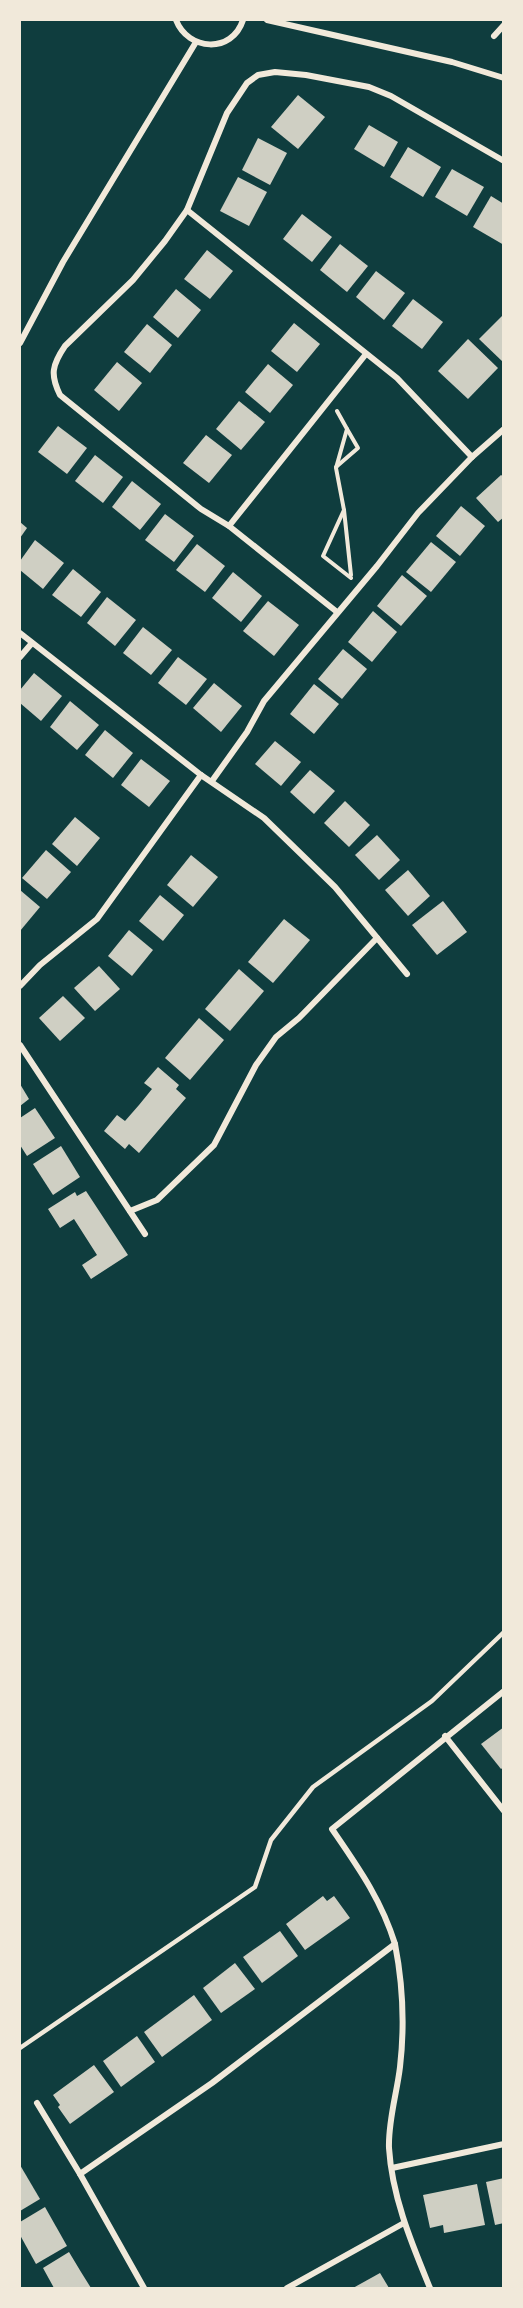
<svg xmlns="http://www.w3.org/2000/svg" width="523" height="2308" viewBox="0 0 523 2308" font-family="Montserrat,sans-serif">
<style>
.building{fill:#cfcfc3}
.lines{fill:none;stroke-linecap:round;stroke-linejoin:round}
.path{stroke:#f1e9da;stroke-width:4}
.service{stroke:#f1e9da;stroke-width:4.5}
.minor{stroke:#f1e9da;stroke-width:6}
</style>
<rect width="100%" height="100%" fill="#0f3d3e"/>
<!-- building -->
<g class="building">
<polygon points="298,95 325,117 298,149 271,127"/>
<polygon points="369,125 398,142 384,167 354,149"/>
<polygon points="258,138 287,153 270,185 242,170"/>
<polygon points="408,147 441,167 423,197 390,177"/>
<polygon points="452,169 484,187 467,216 435,197"/>
<polygon points="238,177 267,192 249,226 220,211"/>
<polygon points="491,196 504,204 504,245 473,227"/>
<polygon points="302,214 332,237 312,262 283,239"/>
<polygon points="340,244 368,266 347,292 320,270"/>
<polygon points="207,250 233,271 210,299 184,279"/>
<polygon points="376,271 405,293 384,320 356,297"/>
<polygon points="176,289 201,310 178,338 153,317"/>
<polygon points="413,299 443,322 422,349 392,326"/>
<polygon points="504,314 504,363 479,339"/>
<polygon points="294,323 320,344 297,372 271,351"/>
<polygon points="147,324 172,345 150,373 124,352"/>
<polygon points="468,339 498,368 468,399 438,371"/>
<polygon points="117,362 142,383 119,411 94,390"/>
<polygon points="268,364 293,385 270,413 245,392"/>
<polygon points="239,401 265,422 241,450 216,429"/>
<polygon points="58,426 87,448 67,474 38,452"/>
<polygon points="206,435 232,455 209,483 183,463"/>
<polygon points="95,455 123,477 103,503 75,481"/>
<polygon points="501,475 504,477 504,517 498,522 476,498"/>
<polygon points="132,481 161,504 140,530 112,507"/>
<polygon points="461,506 485,526 460,556 436,536"/>
<polygon points="165,514 194,536 174,562 145,540"/>
<polygon points="20,522 27,528 20,538"/>
<polygon points="35,540 64,563 43,589 20,570 20,561"/>
<polygon points="431,542 456,562 431,592 406,572"/>
<polygon points="197,544 225,566 205,592 176,570"/>
<polygon points="73,569 101,592 81,617 52,595"/>
<polygon points="233,572 262,596 241,622 212,598"/>
<polygon points="402,575 427,596 401,626 377,606"/>
<polygon points="107,597 136,620 115,646 87,623"/>
<polygon points="268,601 299,625 274,656 243,631"/>
<polygon points="373,611 397,632 372,662 348,642"/>
<polygon points="143,627 172,650 151,675 123,653"/>
<polygon points="343,649 367,669 342,699 318,679"/>
<polygon points="178,657 207,679 186,705 158,683"/>
<polygon points="34,673 62,696 41,721 20,703 20,690"/>
<polygon points="214,683 242,706 221,732 193,708"/>
<polygon points="314,684 339,704 314,734 290,714"/>
<polygon points="70,701 99,725 77,750 50,727"/>
<polygon points="105,730 133,753 113,778 85,755"/>
<polygon points="275,741 301,762 281,786 255,764"/>
<polygon points="141,759 170,781 149,807 121,785"/>
<polygon points="310,770 335,791 314,814 290,792"/>
<polygon points="345,801 370,825 349,847 324,823"/>
<polygon points="75,817 100,838 77,866 52,844"/>
<polygon points="377,835 400,860 379,880 355,855"/>
<polygon points="46,850 71,872 47,899 22,878"/>
<polygon points="191,855 218,877 193,907 167,885"/>
<polygon points="408,870 430,896 408,916 385,890"/>
<polygon points="20,890 40,907 20,931"/>
<polygon points="160,895 184,915 163,941 139,921"/>
<polygon points="443,901 467,932 437,955 412,925"/>
<polygon points="284,919 310,940 273,983 248,962"/>
<polygon points="129,930 153,950 132,976 108,956"/>
<polygon points="99,966 120,989 95,1011 74,988"/>
<polygon points="239,969 264,991 230,1031 205,1009"/>
<polygon points="63,996 85,1018 60,1041 39,1018"/>
<polygon points="199,1018 224,1040 190,1080 165,1058"/>
<polygon points="158,1067 179,1085 176,1089 186,1098 139,1153 129,1144 125,1149 104,1131 117,1115 125,1121 139,1105 152,1089 144,1083"/>
<polygon points="20,1084 29,1099 20,1106"/>
<polygon points="35,1108 55,1138 27,1156 20,1145 20,1118"/>
<polygon points="61,1146 80,1177 53,1195 33,1164"/>
<polygon points="86,1191 128,1255 91,1279 82,1265 97,1255 74,1219 60,1228 48,1209 75,1192 77,1196"/>
<polygon points="504,1727 504,1767 501,1769 481,1744"/>
<polygon points="323,1896 327,1901 334,1896 350,1918 305,1950 286,1924"/>
<polygon points="280,1931 298,1956 262,1983 243,1957"/>
<polygon points="235,1963 255,1989 221,2013 203,1988"/>
<polygon points="194,1995 212,2020 162,2057 144,2032"/>
<polygon points="137,2036 155,2062 121,2087 103,2061"/>
<polygon points="94,2065 114,2092 70,2124 58,2107 60,2105 53,2095"/>
<polygon points="20,2165 40,2199 20,2211"/>
<polygon points="504,2178 504,2223 495,2225 486,2182"/>
<polygon points="477,2184 485,2225 444,2233 443,2225 430,2228 423,2195"/>
<polygon points="45,2207 67,2246 36,2264 20,2235 20,2222"/>
<polygon points="69,2252 81,2272 91,2288 54,2288 43,2268"/>
<polygon points="380,2273 389,2288 353,2288"/>
</g>
<g class="lines">
<!-- path -->
<g class="path">
<polyline points="337,411 347,429 336,468 344,510 351,575"/>
<polyline points="336,467 358,448 347,429"/>
<polyline points="344,510 323,556 351,578"/>
</g>
<!-- service -->
<polyline class="service" points="20,2048 255,1887 271,1840 313,1787 432,1701 504,1632"/>
<!-- minor -->
<g class="minor">
<path d="M176 20C188 51 232 54 243 20"/>
<polyline points="267,20 452,62 504,78"/>
<polyline points="494,36 504,25"/>
<polyline points="187,210 397,378 472,457"/>
<polyline points="20,343 63,262 196,42"/>
<polyline points="229,526 366,354"/>
<path d="M337 612 229 526 201 509 60 395C50 375 52 365 65 346L133 280 165 241 187 210 227 113 247 83 258 75 275 72 306 75 369 87 391 96 504 161"/>
<polyline points="20,633 201,775 264,818 335,887 407,974"/>
<polyline points="20,657 32,643"/>
<polyline points="212,781 247,732 264,701 377,566 418,513 472,457 504,429"/>
<polyline points="20,986 40,965 97,919 201,775"/>
<polyline points="20,1045 145,1234"/>
<polyline points="130,1211 157,1200 214,1145 256,1065 276,1037 299,1018 377,938"/>
<polyline points="445,1736 504,1811"/>
<path d="M395 1944C381 1899 358 1867 332 1829L504 1691"/>
<polyline points="37,2103 80,2174"/>
<polyline points="392,2168 504,2144"/>
<path d="M144 2288 80 2174 212 2083 395 1944C403 1985 405 2024 400 2067 397 2093 388 2121 389 2148 392 2197 412 2244 430 2288"/>
<polyline points="287,2288 404,2223"/>
</g>
</g>
<!-- border -->
<rect width="523" height="2308" fill="none" stroke="#f1e9da" stroke-width="42"/>
</svg>
